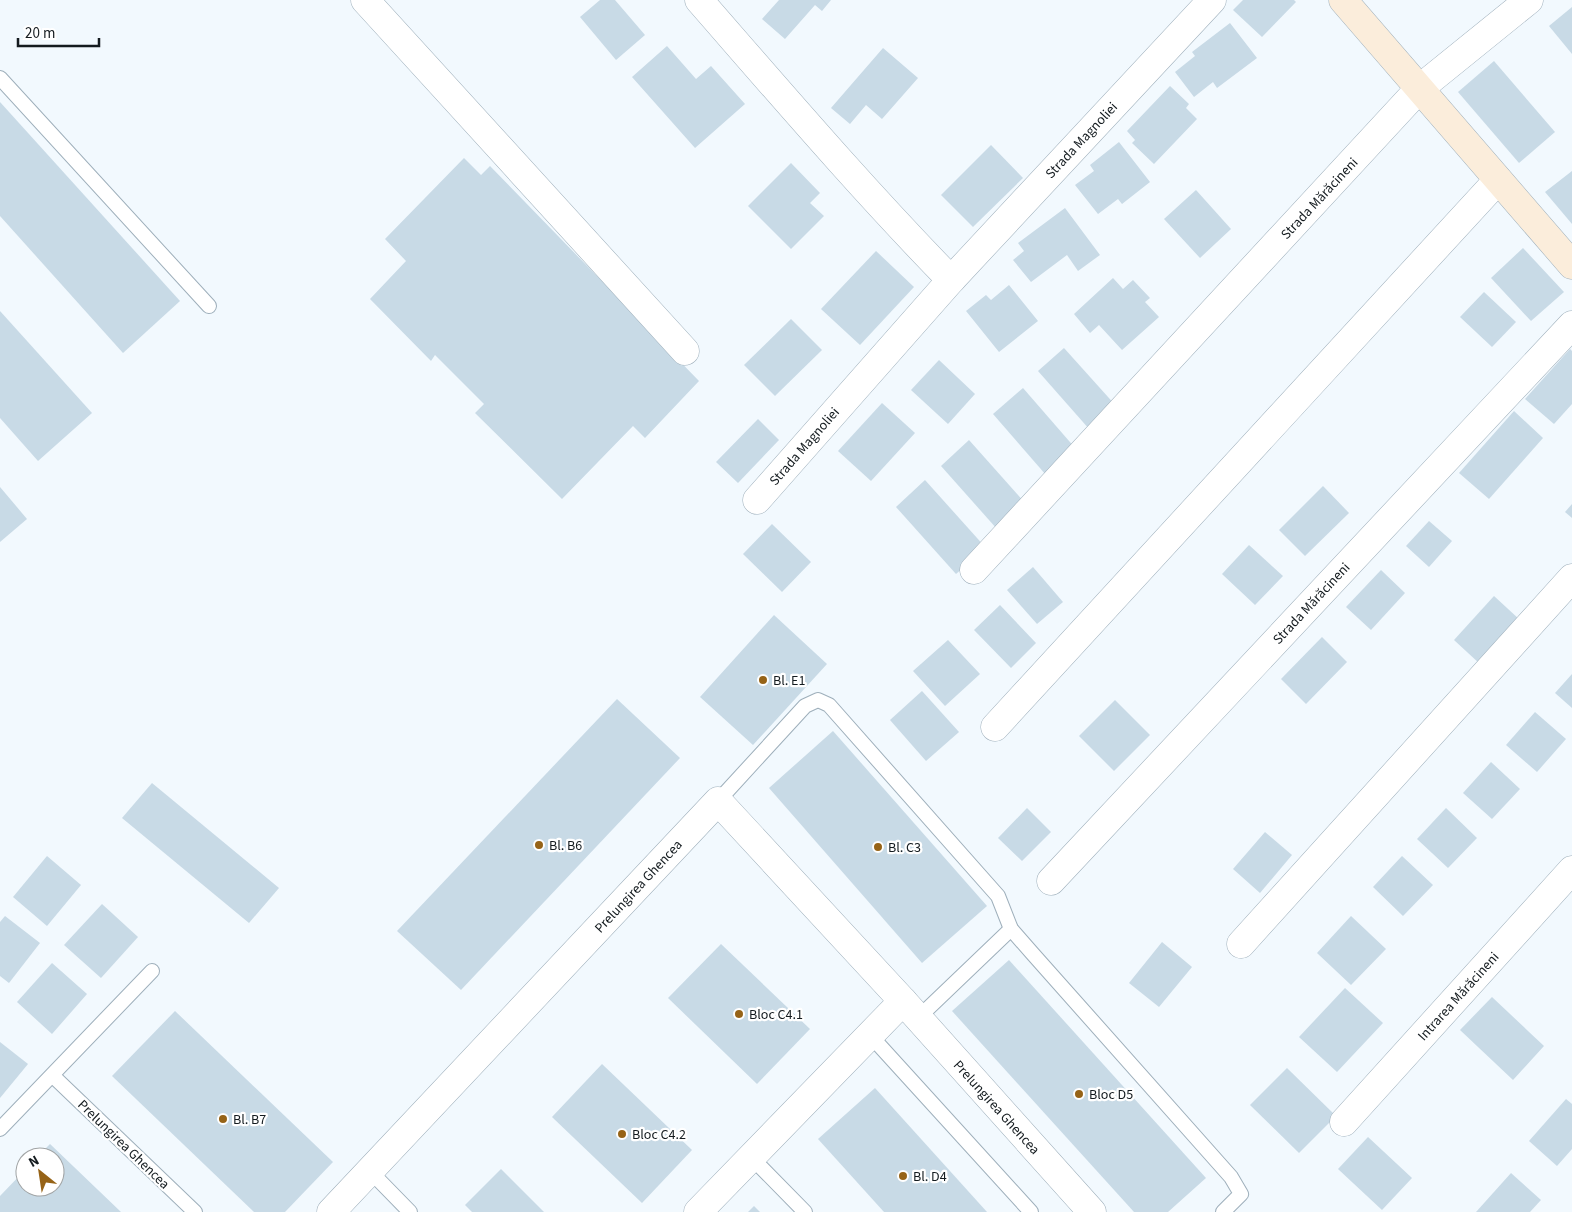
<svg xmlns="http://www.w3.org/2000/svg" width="1572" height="1212" viewBox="0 0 1572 1212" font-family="'Source Sans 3',sans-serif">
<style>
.building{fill:#c8dae6}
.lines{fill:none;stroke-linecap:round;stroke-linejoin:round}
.lane-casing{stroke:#9eafbb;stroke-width:16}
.street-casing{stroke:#9eafbb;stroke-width:29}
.secondary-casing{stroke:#9eafbb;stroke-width:29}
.lane{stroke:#fff;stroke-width:14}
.street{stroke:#fff;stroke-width:28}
.secondary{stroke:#fbeddb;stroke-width:28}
.poi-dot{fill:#966317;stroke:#fff;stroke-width:2}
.labels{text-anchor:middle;stroke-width:4.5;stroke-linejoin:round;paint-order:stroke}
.street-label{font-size:14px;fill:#141b1f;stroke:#fff}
.poi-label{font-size:14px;fill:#141b1f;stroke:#fff;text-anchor:start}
</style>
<rect width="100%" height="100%" fill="#f2f9fe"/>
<!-- building -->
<g class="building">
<polygon points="600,0 615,0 645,35 616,60 580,17"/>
<polygon points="779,0 831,0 822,11 815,5 785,39 762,19"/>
<polygon points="1243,0 1294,0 1296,2 1262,37 1233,10"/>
<polygon points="1572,7 1572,54 1549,26"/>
<polygon points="1230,23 1257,58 1217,88 1213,82 1194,97 1175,72 1195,56 1192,52"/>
<polygon points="667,46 696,79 711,66 745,104 695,148 632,77"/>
<polygon points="883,48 918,78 882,119 866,105 850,124 831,108"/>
<polygon points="1494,61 1555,132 1519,163 1458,92"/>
<polygon points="1170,86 1189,104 1186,108 1197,119 1154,164 1132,143 1135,140 1127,131"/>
<polygon points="0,102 180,301 123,353 0,216"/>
<polygon points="1119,142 1150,182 1122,204 1118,199 1098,214 1075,185 1094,171 1090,165"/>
<polygon points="991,145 1023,178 973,227 941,195"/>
<polygon points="464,158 481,175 490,166 699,381 645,438 633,426 562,499 475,413 484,404 435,355 431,361 370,299 406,261 385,239"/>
<polygon points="791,163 820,193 810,203 824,216 791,249 748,206"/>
<polygon points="1572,171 1572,224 1545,192"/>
<polygon points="1196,190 1231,229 1200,258 1164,219"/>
<polygon points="1065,208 1100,255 1078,271 1067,255 1031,282 1013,260 1024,251 1018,243"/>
<polygon points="1523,248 1564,292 1531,321 1491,278"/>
<polygon points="876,251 914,287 860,345 821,309"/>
<polygon points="1113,278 1123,289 1133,280 1150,298 1145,302 1159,317 1122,350 1099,325 1090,333 1074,314"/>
<polygon points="1009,285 1038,321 999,352 966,311 986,295 991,300"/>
<polygon points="1484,292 1516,322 1492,347 1460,317"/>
<polygon points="0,311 92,413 38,461 0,418"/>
<polygon points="791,319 822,350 775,396 744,365"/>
<polygon points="1064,348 1117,407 1090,430 1038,371"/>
<polygon points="1570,349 1572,351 1572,404 1554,424 1525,399"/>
<polygon points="939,360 975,394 948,424 911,390"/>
<polygon points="1023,388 1076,449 1046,475 993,414"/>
<polygon points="882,403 915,433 871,481 838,451"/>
<polygon points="1514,411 1543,438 1489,499 1459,473"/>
<polygon points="758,419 779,440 738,483 716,462"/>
<polygon points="969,440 1026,504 997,529 941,466"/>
<polygon points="925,480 986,548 956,574 896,507"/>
<polygon points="1323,486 1349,513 1305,556 1279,530"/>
<polygon points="0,487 27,519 0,542"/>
<polygon points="1572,504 1572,518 1565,512"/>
<polygon points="1429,521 1452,541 1429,567 1406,546"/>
<polygon points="772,524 811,562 782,592 743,554"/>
<polygon points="1249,545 1283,576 1255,605 1222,574"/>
<polygon points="1033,567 1063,602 1037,624 1007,590"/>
<polygon points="1381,570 1405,593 1371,630 1346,607"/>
<polygon points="1494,596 1520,620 1480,664 1454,640"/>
<polygon points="1000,605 1036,643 1011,668 974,630"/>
<polygon points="774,615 827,664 753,745 700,697"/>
<polygon points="1322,637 1347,662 1306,704 1281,679"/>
<polygon points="948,640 980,674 945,706 913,671"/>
<polygon points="1572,674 1572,708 1555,693"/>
<polygon points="922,691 959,732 926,761 890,720"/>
<polygon points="617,699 680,758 461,990 397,931"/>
<polygon points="1115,700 1150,735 1114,771 1079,736"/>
<polygon points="1535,712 1566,739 1537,772 1506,745"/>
<polygon points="833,731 987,906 922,963 769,788"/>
<polygon points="1491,762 1520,789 1492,819 1463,793"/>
<polygon points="152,783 279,888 249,923 122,818"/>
<polygon points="1027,808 1051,832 1022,861 998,838"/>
<polygon points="1446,808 1477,838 1448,868 1417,839"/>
<polygon points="1265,832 1292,855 1260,893 1233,869"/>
<polygon points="47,856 81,885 47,926 13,897"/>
<polygon points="1402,856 1433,885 1403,916 1373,887"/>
<polygon points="102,904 138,937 101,978 64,945"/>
<polygon points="5,916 40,943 9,983 0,976 0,922"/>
<polygon points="1351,916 1386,949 1351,985 1317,953"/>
<polygon points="1162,942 1192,967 1159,1007 1129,983"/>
<polygon points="721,944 810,1029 757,1084 668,998"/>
<polygon points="1009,960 1206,1178 1168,1212 1134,1212 952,1011"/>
<polygon points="52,963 87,994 52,1034 17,1002"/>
<polygon points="1345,988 1383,1023 1337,1072 1299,1037"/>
<polygon points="1492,997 1544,1046 1513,1080 1460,1030"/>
<polygon points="175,1011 333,1162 285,1212 254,1212 112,1076"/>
<polygon points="0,1042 28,1064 0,1098"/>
<polygon points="602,1064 692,1150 642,1203 552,1117"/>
<polygon points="1287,1068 1336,1116 1299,1153 1250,1105"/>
<polygon points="875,1088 987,1212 884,1212 818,1139"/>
<polygon points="1566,1099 1572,1104 1572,1149 1557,1166 1529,1141"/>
<polygon points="1368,1137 1412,1178 1382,1210 1338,1169"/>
<polygon points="50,1144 121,1212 0,1212 0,1196 25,1170 25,1187 55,1187 55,1157 37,1157"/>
<polygon points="501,1169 544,1212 472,1212 465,1205"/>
<polygon points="1511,1173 1541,1200 1530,1212 1476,1212"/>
<polygon points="754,1206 760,1212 748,1212"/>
</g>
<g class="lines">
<!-- lane casing -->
<g class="lane-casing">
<g id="lane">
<polyline points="0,78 209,306"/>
<polyline points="718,801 805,706 818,700 829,705 998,896 1011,929 1032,953 1231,1177 1241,1194 1223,1212"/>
<polyline points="918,1018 1011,929"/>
<polyline points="870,1035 1031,1212"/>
<polyline points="53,1076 195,1212"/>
<polyline points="0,1129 152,971"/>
<polyline points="751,1157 805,1212"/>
<polyline points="370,1171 410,1212"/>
</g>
</g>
<!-- street casing -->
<g class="street-casing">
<g id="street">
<polyline points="365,0 685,351"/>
<path d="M699 0C781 94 863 190 951 280"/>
<polyline points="757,500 951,280 1212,0"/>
<polyline points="974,570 1419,89 1529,0"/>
<polyline points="995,727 1498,180"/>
<polyline points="1051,881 1572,325"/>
<polyline points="1241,944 1572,578"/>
<polyline points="1344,1122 1572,870"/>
<polyline points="331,1212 718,801 903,1001 1092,1212"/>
<polyline points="698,1212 903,1001"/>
</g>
</g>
<!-- secondary casing -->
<g class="secondary-casing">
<polyline id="secondary" points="1343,0 1572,265"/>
</g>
<!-- lane -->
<use href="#lane" class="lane"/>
<!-- street -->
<use href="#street" class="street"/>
<!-- secondary -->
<use href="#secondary" class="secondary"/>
</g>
<!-- markers -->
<g class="poi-dot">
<circle cx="763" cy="680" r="5"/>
<circle cx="539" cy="845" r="5"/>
<circle cx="878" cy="847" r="5"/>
<circle cx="739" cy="1014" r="5"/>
<circle cx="1079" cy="1094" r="5"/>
<circle cx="223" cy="1119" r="5"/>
<circle cx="622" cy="1134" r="5"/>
<circle cx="903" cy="1176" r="5"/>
</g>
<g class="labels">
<!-- street labels -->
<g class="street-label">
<text transform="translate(1081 140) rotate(-47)" y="5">Strada Magnoliei</text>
<text transform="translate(1319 198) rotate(-47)" y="5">Strada Mărăcineni</text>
<text transform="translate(804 446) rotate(-49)" y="5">Strada Magnoliei</text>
<text transform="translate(1311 603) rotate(-47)" y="5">Strada Mărăcineni</text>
<text transform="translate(638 886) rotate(-47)" y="5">Prelungirea Ghencea</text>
<text transform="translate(1458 996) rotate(-48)" y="5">Intrarea Mărăcineni</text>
<text transform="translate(997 1107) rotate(48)" y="5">Prelungirea Ghencea</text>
<text transform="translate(124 1144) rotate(44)" y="5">Prelungirea Ghencea</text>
</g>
<!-- poi labels -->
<g class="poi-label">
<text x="773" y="685">Bl. E1</text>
<text x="549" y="850">Bl. B6</text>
<text x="888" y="852">Bl. C3</text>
<text x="749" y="1019">Bloc C4.1</text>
<text x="1089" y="1099">Bloc D5</text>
<text x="233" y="1124">Bl. B7</text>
<text x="632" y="1139">Bloc C4.2</text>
<text x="913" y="1181">Bl. D4</text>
</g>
</g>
<!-- north arrow -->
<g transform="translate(40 1172) rotate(330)"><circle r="24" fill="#ffffff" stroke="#a1a4a5"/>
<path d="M0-4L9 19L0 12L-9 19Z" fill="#966317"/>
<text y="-8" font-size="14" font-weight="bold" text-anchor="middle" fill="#141b1f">N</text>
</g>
<!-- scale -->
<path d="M18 38v8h81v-8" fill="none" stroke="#141b1f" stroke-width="2.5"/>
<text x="25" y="38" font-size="15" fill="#141b1f" stroke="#ffffff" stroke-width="4" paint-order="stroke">20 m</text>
</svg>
